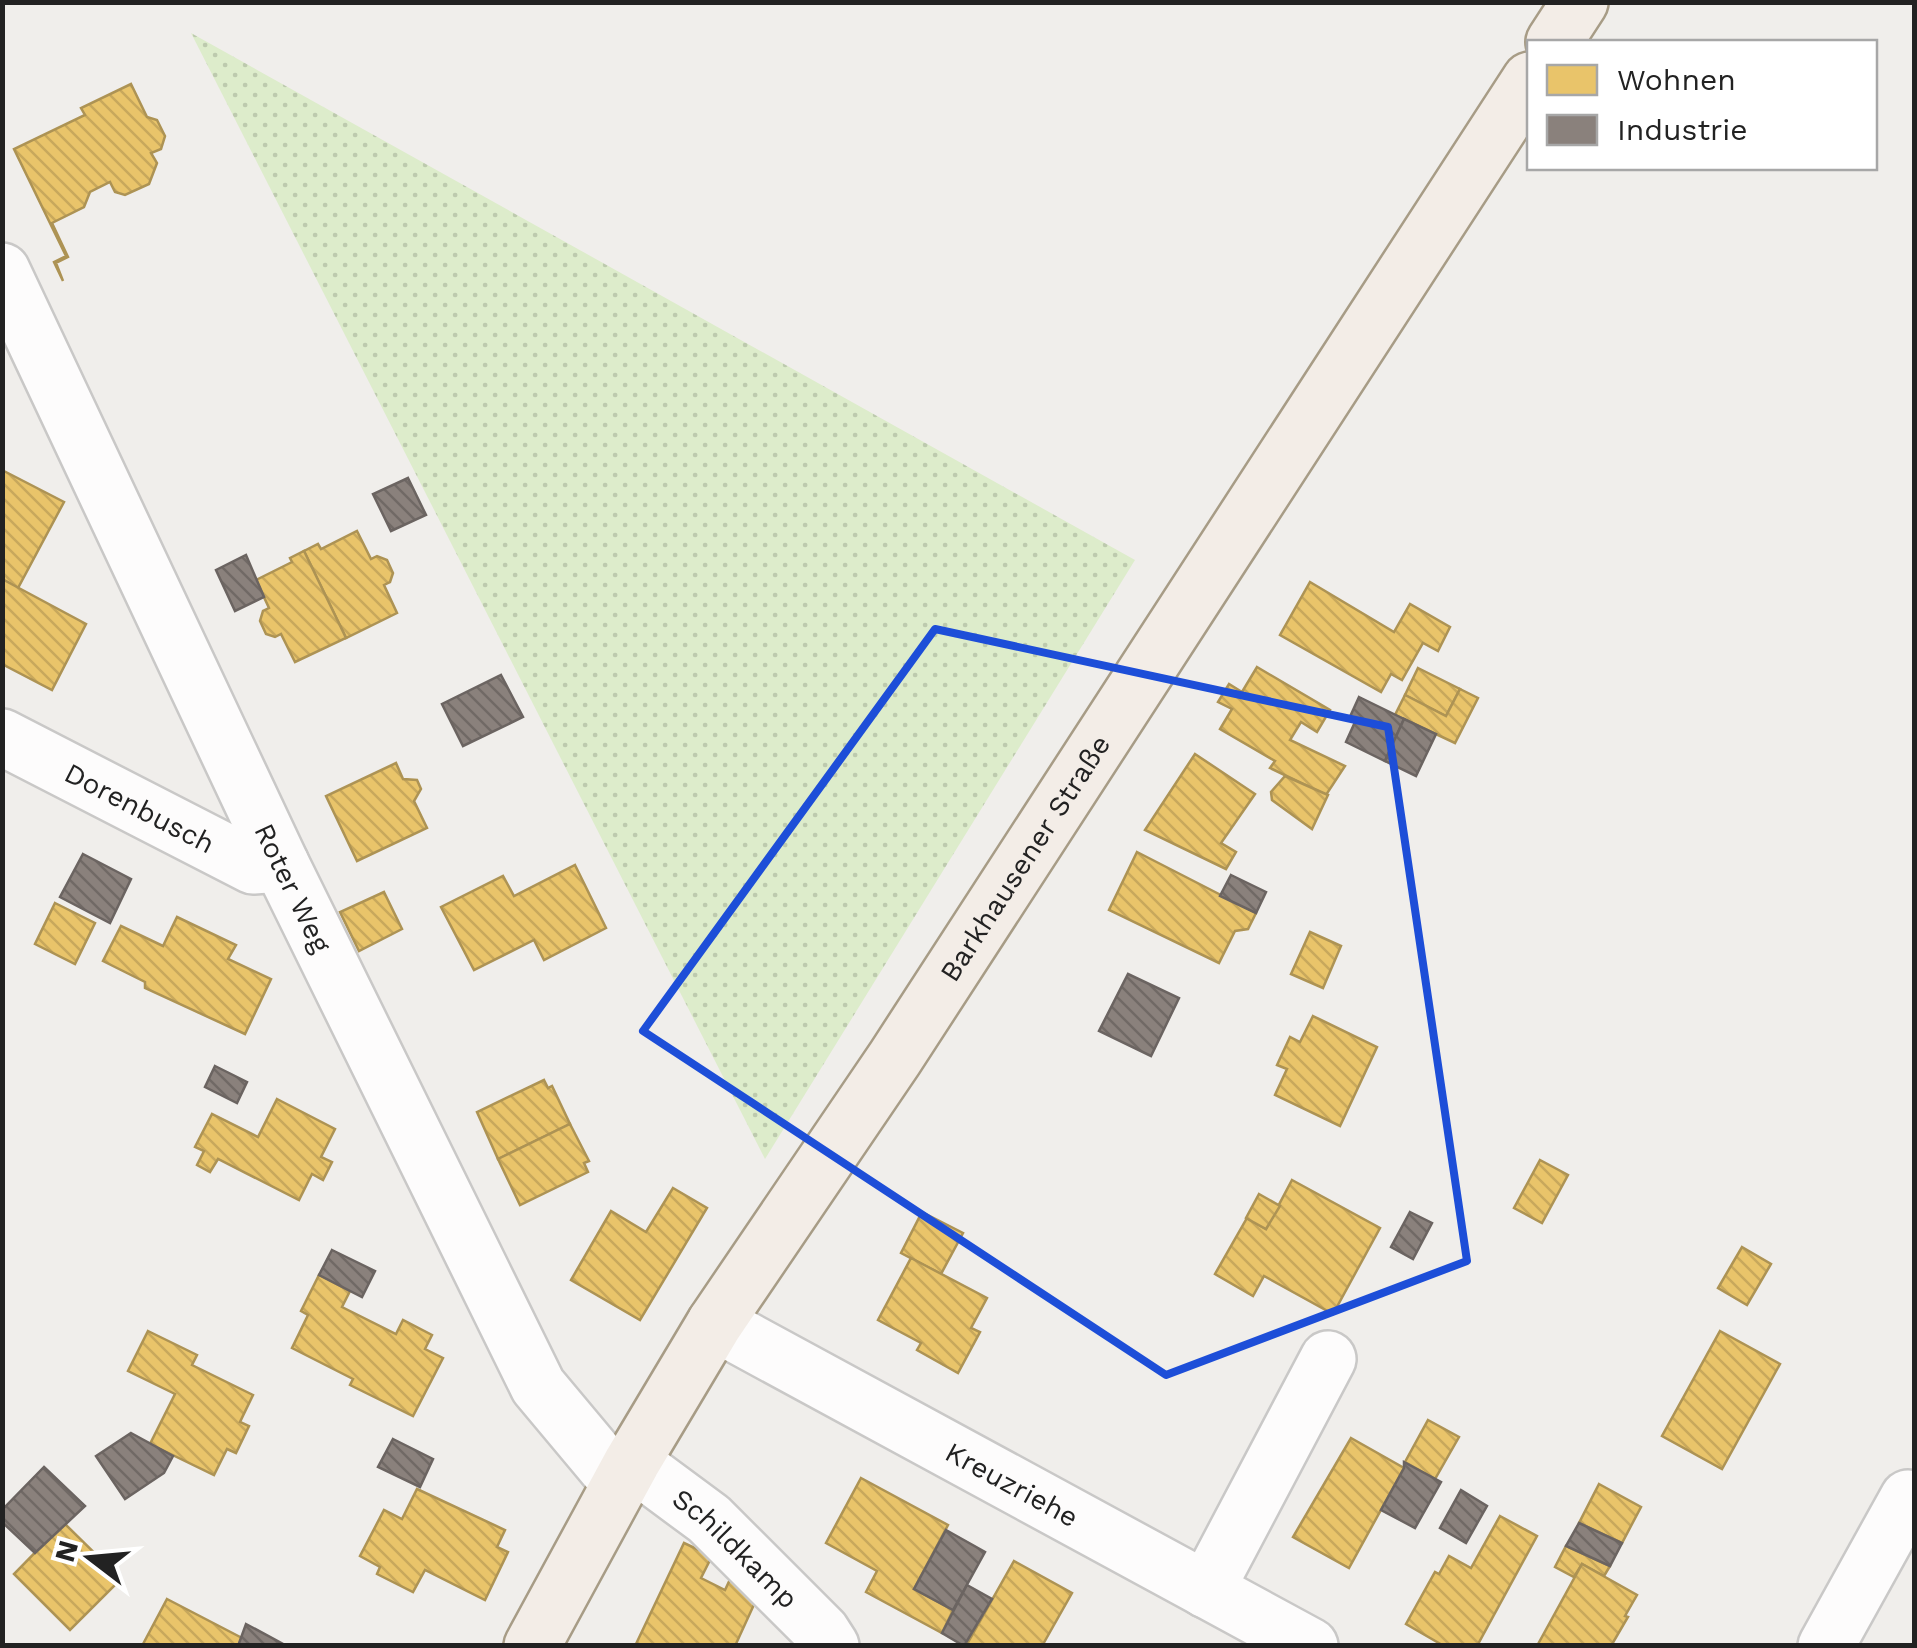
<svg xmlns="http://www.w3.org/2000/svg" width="1917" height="1648" viewBox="0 0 1917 1648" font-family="'Work Sans',sans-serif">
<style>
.grass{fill:url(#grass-dots)}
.homes{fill:url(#homes-back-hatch);stroke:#ad9354;stroke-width:2.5}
.industry{fill:url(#industry-back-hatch);stroke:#6b6461;stroke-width:2.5}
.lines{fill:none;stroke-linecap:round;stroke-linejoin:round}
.minor-casing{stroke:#c9c8c7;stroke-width:60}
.major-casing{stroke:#a79c86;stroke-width:60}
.minor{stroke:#fdfcfc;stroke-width:55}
.major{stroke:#f3ede7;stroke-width:55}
.marked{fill:none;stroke:#1d4ed8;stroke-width:8;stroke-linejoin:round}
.labels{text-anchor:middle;stroke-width:10;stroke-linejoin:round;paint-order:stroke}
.street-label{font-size:28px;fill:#222;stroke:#fff}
</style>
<defs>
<pattern id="grass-dots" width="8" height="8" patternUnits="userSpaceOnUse" patternTransform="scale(2.5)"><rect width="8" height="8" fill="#ddeccb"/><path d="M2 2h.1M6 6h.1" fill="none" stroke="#bdcaae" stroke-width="1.8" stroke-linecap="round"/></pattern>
<pattern id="homes-back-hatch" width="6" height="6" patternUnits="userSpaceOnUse" patternTransform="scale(2.5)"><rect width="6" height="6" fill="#e9c46a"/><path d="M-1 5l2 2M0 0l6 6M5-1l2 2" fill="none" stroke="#c8a85c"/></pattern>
<pattern id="industry-back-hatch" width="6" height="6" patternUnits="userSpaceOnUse" patternTransform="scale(2.5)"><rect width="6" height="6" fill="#8a817c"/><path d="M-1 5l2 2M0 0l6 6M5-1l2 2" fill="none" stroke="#706965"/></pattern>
</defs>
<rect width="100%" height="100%" fill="#f0eeeb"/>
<!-- grass -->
<polygon class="grass" points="191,33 1135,560 765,1159"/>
<!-- homes -->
<g class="homes">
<polygon points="131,84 147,117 157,120 165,136 161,149 151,153 157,163 149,184 125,195 115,192 110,182 90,192 84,207 52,223 68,257 56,263 63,281 54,262 66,256 14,149 85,115 81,108"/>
<polygon points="2,470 64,502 18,588 2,579"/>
<polygon points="357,531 371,559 377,556 387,560 393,573 390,582 384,585 397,613 346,638 304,551 318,544 321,549"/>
<polygon points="304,551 346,638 295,662 281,634 275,637 266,634 260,621 263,611 269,608 256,580 292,562 290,558"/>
<polygon points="2,579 86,624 52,690 2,664"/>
<polygon points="1310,582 1394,632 1410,604 1450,627 1438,651 1423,643 1402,680 1391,674 1381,692 1280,635"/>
<polygon points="1257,667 1330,710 1317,732 1301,722 1290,740 1345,766 1326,795 1270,768 1275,761 1220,729 1232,709 1218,702 1229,684 1242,692"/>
<polygon points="1418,668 1460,689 1446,716 1405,695"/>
<polygon points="1460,689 1478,698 1455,743 1395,715 1405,695 1446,716"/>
<polygon points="1195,754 1255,794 1221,843 1236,852 1226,869 1145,830"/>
<polygon points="396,763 403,779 417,780 421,789 414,801 427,828 357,861 326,796"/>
<polygon points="1285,776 1328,795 1312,829 1272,800 1271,792"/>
<polygon points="1137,852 1256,913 1248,929 1235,931 1219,963 1109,910"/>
<polygon points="575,865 606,928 544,960 534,940 474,970 441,907 503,876 514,896"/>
<polygon points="384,892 402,929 359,951 340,912"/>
<polygon points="55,903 95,923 75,964 35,944"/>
<polygon points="177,917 236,945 228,959 271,979 245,1034 145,988 145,982 103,961 121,926 163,946"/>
<polygon points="1310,932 1341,946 1323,988 1291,974"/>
<polygon points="1313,1016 1377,1047 1340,1126 1275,1095 1287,1069 1277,1065 1290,1037 1300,1042"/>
<polygon points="544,1080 548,1088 552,1086 570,1124 498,1159 477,1112"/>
<polygon points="277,1099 335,1129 321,1157 332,1162 323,1180 312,1174 299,1200 218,1159 210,1172 197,1165 204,1151 195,1147 212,1114 258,1137"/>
<polygon points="570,1124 589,1161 584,1163 588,1172 520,1205 498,1159"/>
<polygon points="1540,1160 1568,1175 1542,1223 1514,1208"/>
<polygon points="1292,1180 1380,1228 1333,1314 1264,1276 1253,1296 1215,1274 1247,1218 1266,1229"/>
<polygon points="673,1188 707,1208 640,1320 571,1280 611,1211 646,1232"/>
<polygon points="1259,1194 1280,1206 1266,1229 1246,1218"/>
<polygon points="922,1212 963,1233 941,1274 901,1253"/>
<polygon points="1742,1247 1771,1264 1747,1305 1718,1288"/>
<polygon points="911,1258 987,1298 971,1328 980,1332 958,1373 917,1350 921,1343 878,1320"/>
<polygon points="319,1275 350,1291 342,1307 396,1334 403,1320 432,1335 425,1349 443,1358 413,1416 350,1385 353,1379 292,1348 308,1315 301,1311"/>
<polygon points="148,1331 197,1355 192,1365 253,1395 240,1422 249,1426 236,1453 227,1449 214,1475 150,1444 175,1394 128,1371"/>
<polygon points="1720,1331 1780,1364 1722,1469 1662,1436"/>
<polygon points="1428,1420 1459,1437 1435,1479 1405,1462"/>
<polygon points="1351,1438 1404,1468 1349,1568 1293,1537"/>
<polygon points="861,1478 948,1525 914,1589 953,1610 942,1633 866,1592 877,1571 826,1543"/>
<polygon points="1599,1484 1641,1507 1622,1543 1579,1523"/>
<polygon points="417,1489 505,1530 497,1547 508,1552 485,1600 425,1570 413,1592 377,1574 380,1567 360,1556 384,1510 402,1519"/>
<polygon points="1500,1516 1537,1536 1477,1646 1444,1646 1406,1624 1435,1572 1439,1574 1449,1556 1471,1568"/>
<polygon points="64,1523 121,1579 70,1630 14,1574"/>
<polygon points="684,1543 712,1556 701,1578 725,1590 734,1571 763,1585 735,1646 636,1644"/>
<polygon points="1566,1546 1610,1566 1604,1576 1582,1564 1574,1577 1555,1567"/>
<polygon points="1014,1561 1072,1593 1042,1646 966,1646"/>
<polygon points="1582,1564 1637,1595 1625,1616 1628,1617 1611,1646 1537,1646"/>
<polygon points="167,1599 242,1638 238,1646 142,1646"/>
</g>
<!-- industry -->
<g class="industry">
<polygon points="408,478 426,515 391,531 373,494"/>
<polygon points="246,555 264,597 235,611 216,570"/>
<polygon points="501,675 523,717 463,746 442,704"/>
<polygon points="1359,697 1404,719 1385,761 1346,742 1355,722 1349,719"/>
<polygon points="1404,719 1436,734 1416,776 1385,761"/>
<polygon points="83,854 131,879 110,923 60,897"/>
<polygon points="1231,875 1266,892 1256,913 1220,896"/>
<polygon points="1128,974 1179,998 1151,1056 1099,1031"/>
<polygon points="215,1066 247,1082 237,1103 205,1087"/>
<polygon points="1410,1212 1432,1223 1413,1259 1391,1247"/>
<polygon points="332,1250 375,1271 362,1297 319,1275"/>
<polygon points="131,1433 173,1456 164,1473 125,1499 96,1456"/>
<polygon points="393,1439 433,1459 420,1487 378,1467"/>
<polygon points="1404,1462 1441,1482 1415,1528 1381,1510 1404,1468"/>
<polygon points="44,1467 85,1506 35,1553 2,1522 2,1510"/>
<polygon points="1461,1490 1487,1506 1466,1543 1440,1528"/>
<polygon points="1579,1523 1622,1543 1610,1566 1566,1546"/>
<polygon points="946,1530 985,1552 953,1610 914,1589"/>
<polygon points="967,1585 992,1599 964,1646 942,1633"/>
<polygon points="246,1624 287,1646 238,1646"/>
</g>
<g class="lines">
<!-- minor casing -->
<g class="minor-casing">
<g id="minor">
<path id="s1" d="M2 271 281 864 538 1386 620 1484"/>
<path id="s2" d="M2 737 253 866 281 864"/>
<path id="s3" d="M715 1323 1310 1646"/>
<path id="s4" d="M632 1462 709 1519 822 1632 831 1646"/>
<polyline points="1206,1590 1328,1359"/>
<polyline points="1826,1646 1908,1498"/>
</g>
</g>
<!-- major casing -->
<g class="major-casing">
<g id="major">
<polyline points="1554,42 1580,2"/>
<path id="s5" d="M532 1646 632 1462 715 1323 895 1058 1530 80"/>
</g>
</g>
<!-- minor -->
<use href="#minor" class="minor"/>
<!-- major -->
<use href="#major" class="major"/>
</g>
<!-- marked area -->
<path class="marked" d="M935 629 1388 727 1467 1261 1166 1375 643 1031Z"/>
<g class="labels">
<!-- street labels -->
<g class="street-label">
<text dy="10" stroke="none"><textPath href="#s2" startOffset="155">Dorenbusch</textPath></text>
<text dy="10" stroke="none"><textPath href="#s5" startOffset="930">Barkhausener Straße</textPath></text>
<text dy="10" stroke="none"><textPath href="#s1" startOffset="682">Roter Weg</textPath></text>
<text dy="10" stroke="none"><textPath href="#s3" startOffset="338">Kreuzriehe</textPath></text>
<text dy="10" stroke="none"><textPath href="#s4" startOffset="135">Schildkamp</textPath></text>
</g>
</g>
<!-- border -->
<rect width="1917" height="1648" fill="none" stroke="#222222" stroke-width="10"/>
<!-- legend -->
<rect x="1527" y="40" width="350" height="130" fill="#ffffff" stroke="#a7a7a7" stroke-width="2.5"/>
<rect x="1547" y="65" width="50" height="30" fill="#e9c46a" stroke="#a7a7a7" stroke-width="2.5"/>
<text x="1617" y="90" font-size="30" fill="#222222">Wohnen</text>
<rect x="1547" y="115" width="50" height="30" fill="#8a817c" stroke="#a7a7a7" stroke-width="2.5"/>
<text x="1617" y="140" font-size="30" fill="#222222">Industrie</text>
<!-- north arrow -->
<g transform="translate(90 1558) rotate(286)" stroke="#ffffff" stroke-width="8" paint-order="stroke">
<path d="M0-8L18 38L0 25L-18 38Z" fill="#222222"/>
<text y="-15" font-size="28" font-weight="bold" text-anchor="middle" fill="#222222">N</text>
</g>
</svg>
